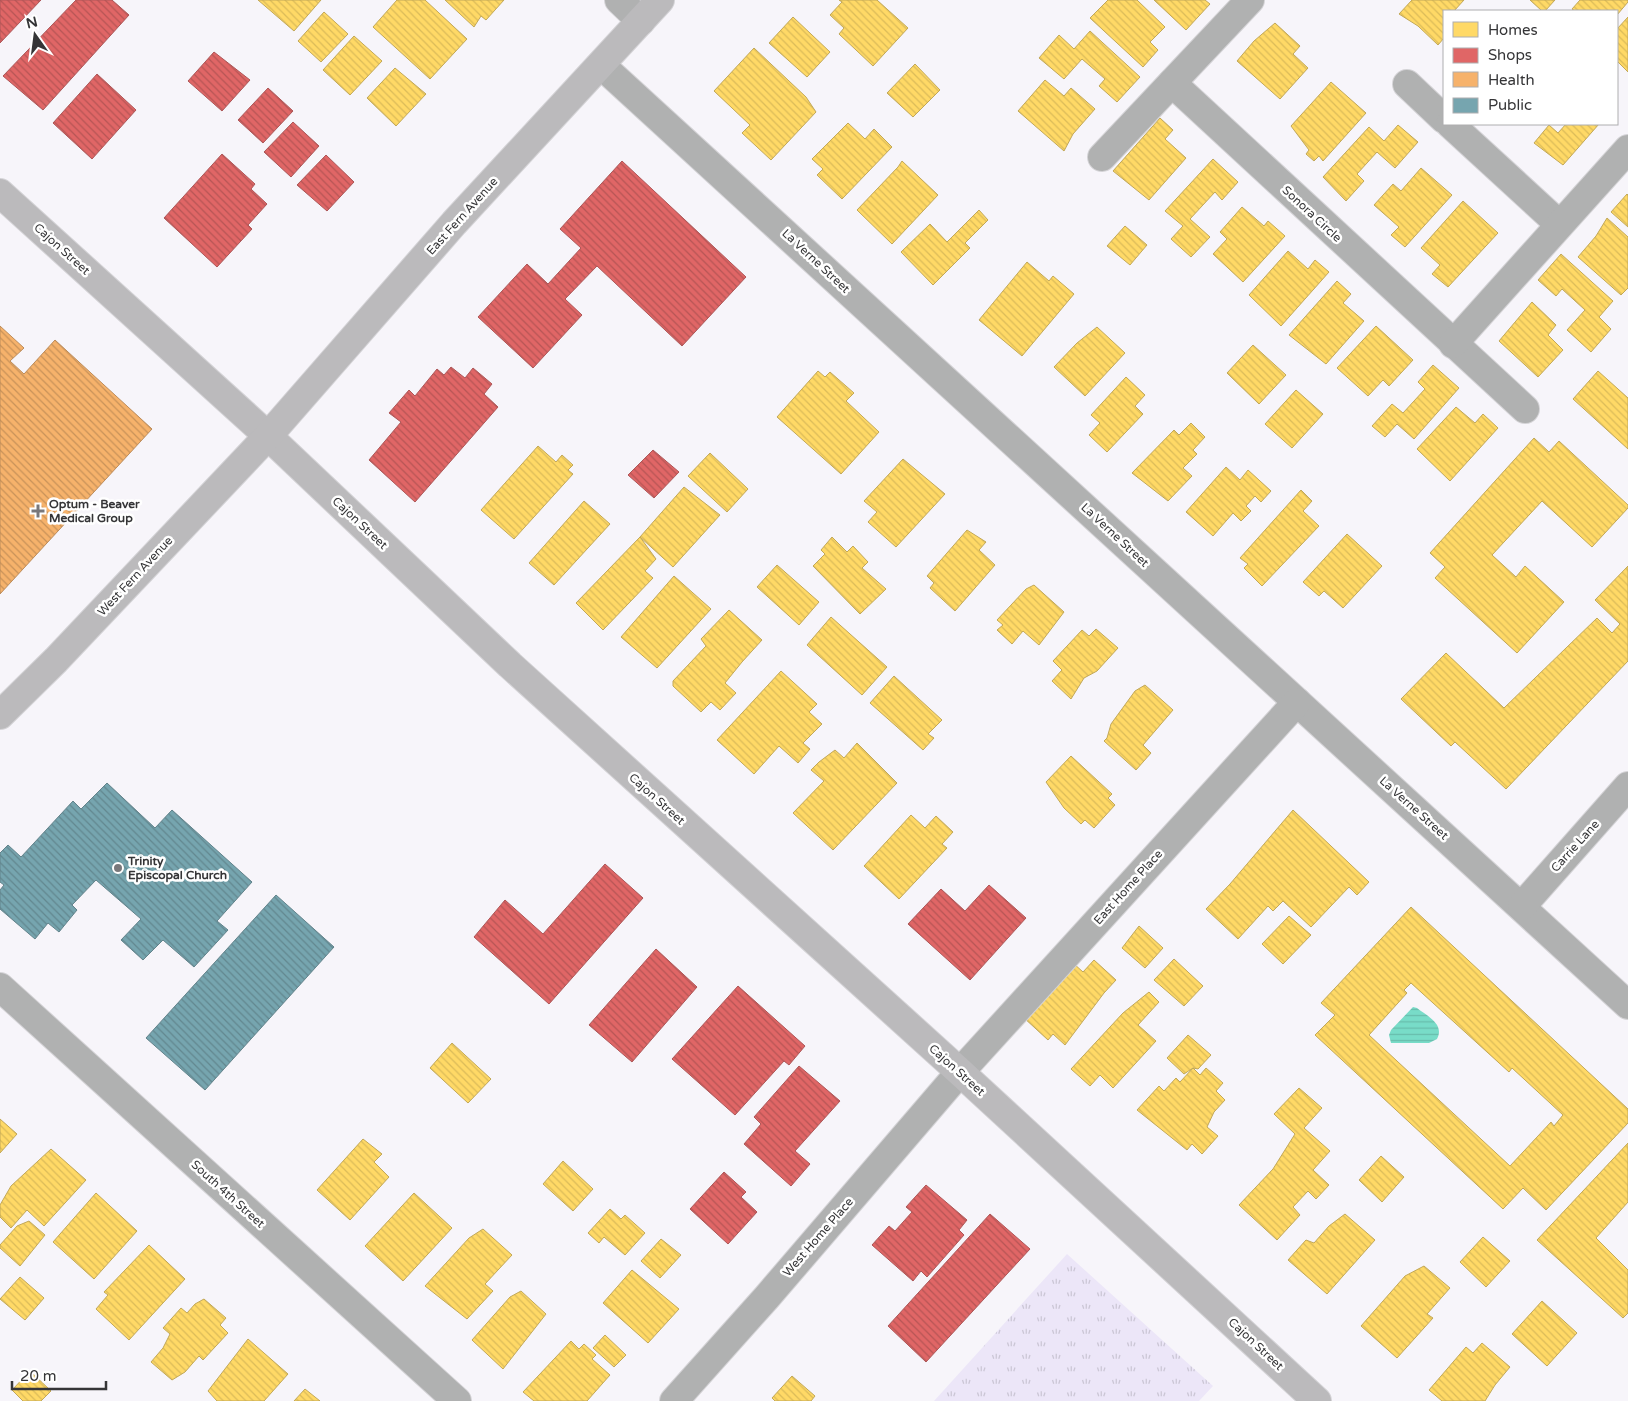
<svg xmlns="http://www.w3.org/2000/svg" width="1628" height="1401" viewBox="0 0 1628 1401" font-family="'Varela Round',sans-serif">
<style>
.grass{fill:url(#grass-tufts)}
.water{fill:url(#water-rules)}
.homes{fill:url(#homes-back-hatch);stroke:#c2a858;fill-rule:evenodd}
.shops{fill:url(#shops-back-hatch);stroke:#ad5758}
.health{fill:url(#health-back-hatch);stroke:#bc8c5b}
.public{fill:url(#public-back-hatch);stroke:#62838b}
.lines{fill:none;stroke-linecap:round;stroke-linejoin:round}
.street-casing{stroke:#d4d3d6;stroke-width:30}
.secondary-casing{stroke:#d4d3d6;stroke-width:30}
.street{stroke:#b0b1b1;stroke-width:28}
.secondary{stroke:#bbbabc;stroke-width:28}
.poi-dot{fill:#79787b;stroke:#fff;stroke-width:2}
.labels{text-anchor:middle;stroke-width:5;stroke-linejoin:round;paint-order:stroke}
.street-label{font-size:12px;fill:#353537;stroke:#fff}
.poi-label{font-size:12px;font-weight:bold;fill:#353537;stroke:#fff;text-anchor:start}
</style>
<defs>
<pattern id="grass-tufts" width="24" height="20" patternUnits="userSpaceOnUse" patternTransform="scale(1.25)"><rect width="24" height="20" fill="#ece6f8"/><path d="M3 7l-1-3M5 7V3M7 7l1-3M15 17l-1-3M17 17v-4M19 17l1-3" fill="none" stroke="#cbc6d5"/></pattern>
<pattern id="water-rules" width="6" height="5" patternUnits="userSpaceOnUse" patternTransform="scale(1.25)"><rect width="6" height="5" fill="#78dcc8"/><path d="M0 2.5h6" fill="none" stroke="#68bdac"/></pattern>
<pattern id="homes-back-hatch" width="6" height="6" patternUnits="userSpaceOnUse" patternTransform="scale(1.25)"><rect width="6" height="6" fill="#ffd966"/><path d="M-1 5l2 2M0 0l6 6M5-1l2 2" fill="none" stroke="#dbbb59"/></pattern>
<pattern id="shops-back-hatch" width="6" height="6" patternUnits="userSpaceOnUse" patternTransform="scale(1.25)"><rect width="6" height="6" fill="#e06666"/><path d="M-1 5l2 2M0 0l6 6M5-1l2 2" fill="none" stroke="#b65555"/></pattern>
<pattern id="health-back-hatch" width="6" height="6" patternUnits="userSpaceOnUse" patternTransform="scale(1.25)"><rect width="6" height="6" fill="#f6b26b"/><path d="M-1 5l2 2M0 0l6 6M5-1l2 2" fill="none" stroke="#c89259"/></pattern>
<pattern id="public-back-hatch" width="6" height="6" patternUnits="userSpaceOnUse" patternTransform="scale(1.25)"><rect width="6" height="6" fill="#76a5af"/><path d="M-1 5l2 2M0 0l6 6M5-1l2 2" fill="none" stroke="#62878f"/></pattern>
</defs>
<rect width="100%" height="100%" fill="#f7f5fa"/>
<!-- grass -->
<polygon class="grass" points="1067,1254 1213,1386 1199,1401 934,1401"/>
<!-- water -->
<path class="water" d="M1413 1007 1417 1008C1427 1016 1445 1024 1437 1039L1429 1043H1391L1389 1035 1391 1030Z"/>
<!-- homes -->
<g class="homes">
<polygon points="258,0 321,0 294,31"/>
<polygon points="397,0 425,0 467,39 430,79 373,27"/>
<polygon points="445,0 504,0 486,20 481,16 474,27"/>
<polygon points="839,0 877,0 908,28 873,66 839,34 844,28 830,15 842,2"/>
<polygon points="1108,0 1137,0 1165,27 1150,42 1158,50 1143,67 1090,18"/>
<polygon points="1154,0 1205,0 1210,4 1186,30"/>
<polygon points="1412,0 1464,0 1454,11 1444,11 1444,38 1438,45 1418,26 1399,14"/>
<polygon points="1530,0 1555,0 1545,11 1542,11"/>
<polygon points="1580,0 1628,0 1628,2 1617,15 1617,11 1575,11 1572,9"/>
<polygon points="324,12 348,34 321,62 298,41"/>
<polygon points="793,17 830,52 807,77 769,43"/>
<polygon points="1628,17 1628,72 1617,61 1617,29"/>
<polygon points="1275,23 1300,46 1293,54 1308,68 1280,99 1237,61 1254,41"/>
<polygon points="1090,31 1140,77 1117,102 1099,86 1105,79 1082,59 1064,79 1039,58 1059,35 1074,49"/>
<polygon points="354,36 382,61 350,95 323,70"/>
<polygon points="754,48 806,97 816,112 771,160 742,133 750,125 714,91"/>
<polygon points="915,64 940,90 913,117 887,93"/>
<polygon points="395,68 426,94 396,126 367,98"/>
<polygon points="1045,80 1064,96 1071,88 1095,109 1073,134 1064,151 1018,111"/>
<polygon points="1331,82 1366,113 1323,161 1319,156 1314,161 1306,154 1309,150 1291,126"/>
<polygon points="1160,118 1173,130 1165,139 1186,158 1149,200 1113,171"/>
<polygon points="848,123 865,139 874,129 892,147 842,199 817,175 823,169 812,159"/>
<polygon points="1566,124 1599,124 1563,165 1534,143 1549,125 1558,133"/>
<polygon points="1398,125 1418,142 1395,168 1377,152 1357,174 1364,181 1346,201 1323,177 1369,127 1384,141"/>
<polygon points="1213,159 1238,182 1222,200 1215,192 1190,219 1210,237 1191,257 1171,239 1183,226 1165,211"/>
<polygon points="902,161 938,195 892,244 857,210 898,167"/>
<polygon points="1421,168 1452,195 1405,247 1391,235 1399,227 1374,205 1393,184 1401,191"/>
<polygon points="1627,194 1628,195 1628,227 1611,212"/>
<polygon points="1463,201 1498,233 1448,287 1432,274 1440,265 1421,248"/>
<polygon points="1242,207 1264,226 1268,221 1285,236 1243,282 1213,254 1227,239 1220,232"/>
<polygon points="979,210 988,220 965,243 970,248 933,285 901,252 930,224 947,242"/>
<polygon points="1607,218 1628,237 1628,288 1621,295 1578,257 1596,236"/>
<polygon points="1125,226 1147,245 1130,265 1107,246"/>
<polygon points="1288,251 1308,269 1315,260 1329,272 1281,326 1249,295"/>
<polygon points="1561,254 1613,301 1599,317 1611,329 1591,352 1567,330 1585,310 1562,289 1556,296 1538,280"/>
<polygon points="1027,262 1049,281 1053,276 1074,294 1022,356 979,320"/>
<polygon points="1337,281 1351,294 1343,303 1364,321 1326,364 1289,335"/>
<polygon points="1532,302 1556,325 1548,335 1563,350 1538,377 1499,341"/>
<polygon points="1376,326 1413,360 1389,386 1383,380 1368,396 1337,368"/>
<polygon points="1097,327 1125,353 1085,396 1054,367 1077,343"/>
<polygon points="1253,345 1286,375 1259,404 1227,373"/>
<polygon points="1433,365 1459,388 1414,439 1397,424 1385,437 1372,426 1392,404 1403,413 1425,389 1418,382"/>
<polygon points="818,371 825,377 830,372 854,393 846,401 879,432 841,474 777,417"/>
<polygon points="1598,371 1628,398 1628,449 1573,399"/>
<polygon points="1126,377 1145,395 1135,406 1143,414 1107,452 1089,435 1100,423 1091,415"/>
<polygon points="1296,390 1323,414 1292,448 1265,424"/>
<polygon points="1456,407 1475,423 1483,414 1498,428 1450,481 1417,449"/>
<polygon points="1191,423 1205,437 1193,450 1197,454 1183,468 1192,476 1168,501 1132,473 1174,430 1179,435"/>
<polygon points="1534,438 1549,452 1559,441 1628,505 1628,508 1592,547 1542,501 1492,555 1516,577 1525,566 1564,602 1517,653 1435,578 1445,567 1430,553"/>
<polygon points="538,446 556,462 562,455 573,465 568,470 573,474 514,539 481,510"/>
<polygon points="710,453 748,489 727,512 688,476"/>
<polygon points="903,459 945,494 896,547 868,522 877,512 864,501"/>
<polygon points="1226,467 1240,480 1248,470 1271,491 1261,502 1255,496 1246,506 1251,511 1241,521 1233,513 1213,536 1186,512"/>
<polygon points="684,487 720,515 673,567 640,537"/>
<polygon points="1301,490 1312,501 1303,511 1319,526 1262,586 1244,568 1248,564 1240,558"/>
<polygon points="584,501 610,524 554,585 529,563"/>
<polygon points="967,530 986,542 979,550 995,565 955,611 930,588 934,583 927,576"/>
<polygon points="1347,534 1382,566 1343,608 1324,591 1319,596 1303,582"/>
<polygon points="640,537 656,559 645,571 653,578 603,630 576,603"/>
<polygon points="832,537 847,552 853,546 868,562 862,568 886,589 860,614 813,566 825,554 821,550"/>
<polygon points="777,565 819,602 799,625 757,587"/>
<polygon points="1628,566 1628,661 1506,789 1455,742 1451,746 1401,699 1446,653 1504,708 1597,618 1612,633 1620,624 1595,600"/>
<polygon points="674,576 711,609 657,668 621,637"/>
<polygon points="1034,585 1064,612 1039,645 1023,631 1012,644 997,630 1003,625 997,620 1026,589"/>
<polygon points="729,610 762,640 742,662 725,683 736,693 720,710 711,702 701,712 673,686 673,681 706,646 701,639"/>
<polygon points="831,617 887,667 862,695 807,645"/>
<polygon points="1096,629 1118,648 1097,671 1084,678 1071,699 1052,681 1062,670 1053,661 1082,630 1089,636"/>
<polygon points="781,671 817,704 809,712 822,724 803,743 810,749 798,763 779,746 754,774 717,740"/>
<polygon points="894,676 942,720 928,734 934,738 923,750 870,703"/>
<polygon points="1145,685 1173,710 1143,745 1151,753 1136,770 1104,741 1107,738 1111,724 1135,691"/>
<polygon points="857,743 897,783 833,850 793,813 824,781 811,770 819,762 835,750 844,758"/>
<polygon points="1071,756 1112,794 1108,798 1115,805 1094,828 1085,820 1081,824 1064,808 1046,782"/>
<polygon points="1293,810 1369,882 1357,895 1349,887 1311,927 1283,901 1273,911 1268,906 1238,939 1206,909 1230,884"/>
<polygon points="911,815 925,828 936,816 953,832 942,844 947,848 899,899 864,866"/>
<path d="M1411 907 1628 1109V1123L1546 1210 1523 1188 1503 1209 1315 1035 1335 1015 1321 1003ZM1411 983 1509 1072 1512 1068 1563 1115 1554 1126 1551 1122 1510 1166 1369 1035 1407 993 1404 990Z"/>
<polygon points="1289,916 1311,935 1283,964 1262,944"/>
<polygon points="1139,926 1163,948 1145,968 1122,948"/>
<polygon points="1174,959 1203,986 1184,1006 1154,980"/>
<polygon points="1094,960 1116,980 1104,993 1065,1045 1053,1034 1048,1040 1023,1017 1073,963 1083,972"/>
<polygon points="1149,992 1159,1002 1138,1025 1156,1041 1113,1088 1100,1075 1090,1086 1071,1069 1123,1013"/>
<polygon points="1188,1035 1211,1055 1198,1069 1193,1068 1184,1074 1167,1058"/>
<polygon points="452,1043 491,1079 468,1103 430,1068"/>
<polygon points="1193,1068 1200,1075 1206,1068 1223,1083 1216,1091 1225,1100 1214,1112 1207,1127 1218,1136 1202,1154 1192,1144 1187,1150 1137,1110 1159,1086 1164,1091 1176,1078 1180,1082"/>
<polygon points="1299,1088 1322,1108 1304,1128 1330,1151 1313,1170 1329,1185 1316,1199 1308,1191 1293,1207 1300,1215 1277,1240 1239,1205 1273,1169 1295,1134 1274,1114"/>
<polygon points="0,1119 17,1134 0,1153"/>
<polygon points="363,1139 382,1154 374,1162 389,1177 350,1220 317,1190"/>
<polygon points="1628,1143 1628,1202 1596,1238 1628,1270 1628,1313 1623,1318 1537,1240"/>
<polygon points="51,1149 86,1180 44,1226 27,1210 11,1228 0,1217 0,1205 11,1186"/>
<polygon points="1381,1156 1404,1177 1382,1202 1359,1180"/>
<polygon points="563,1161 593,1189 573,1211 543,1184"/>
<polygon points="96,1193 137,1231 94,1279 53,1242"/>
<polygon points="414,1193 452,1228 403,1281 365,1246"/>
<polygon points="610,1209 621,1219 625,1215 645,1233 625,1255 604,1237 599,1243 588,1233"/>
<polygon points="1345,1214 1375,1240 1327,1294 1288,1260 1306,1240 1314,1243 1329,1226"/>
<polygon points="29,1221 45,1235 20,1266 0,1248 0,1245 17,1226"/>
<polygon points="483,1229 512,1255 485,1284 493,1291 467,1319 425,1286 469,1238"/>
<polygon points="1483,1237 1510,1261 1486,1287 1460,1262"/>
<polygon points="661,1239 681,1255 660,1278 641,1261"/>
<polygon points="149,1245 185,1279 129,1340 96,1309 108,1295 104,1292"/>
<polygon points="1424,1266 1450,1288 1427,1314 1433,1318 1397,1358 1361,1326 1405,1276"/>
<polygon points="632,1270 679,1309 648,1343 603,1303"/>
<polygon points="20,1277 44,1298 25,1320 0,1299"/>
<polygon points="521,1291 546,1314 503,1369 472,1340 510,1297"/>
<polygon points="204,1299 226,1318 220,1325 228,1333 203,1360 199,1356 185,1372 172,1380 151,1362 163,1348 170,1334 163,1328 181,1308 187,1313 195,1304"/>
<polygon points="1542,1301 1577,1333 1547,1366 1512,1334"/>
<polygon points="605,1335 626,1355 614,1367 593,1348"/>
<polygon points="248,1339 288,1374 264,1401 217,1401 208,1391"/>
<polygon points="571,1341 579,1349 584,1344 596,1355 592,1359 610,1375 587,1401 534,1401 523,1392"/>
<polygon points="1482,1343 1510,1367 1495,1385 1485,1401 1442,1401 1429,1390 1466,1347 1473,1353"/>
<polygon points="30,1371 51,1391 41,1401 23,1401 12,1390"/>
<polygon points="792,1376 815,1396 811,1401 775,1401 772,1398"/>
<polygon points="305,1389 320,1401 294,1401"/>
</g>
<!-- shops -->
<g class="shops">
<polygon points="0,0 41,0 0,43"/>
<polygon points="76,0 112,0 129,15 43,110 3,76"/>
<polygon points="214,52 250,80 222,111 188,81"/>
<polygon points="97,74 136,110 92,159 53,123"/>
<polygon points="268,88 293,111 263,143 238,120"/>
<polygon points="293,122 319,146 291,177 264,152"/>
<polygon points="222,154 255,184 251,189 267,204 248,225 252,229 217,267 164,218"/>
<polygon points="326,155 354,182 327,211 297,185"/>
<polygon points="622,161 746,277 682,346 597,266 565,299 582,315 533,368 478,317 527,264 548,284 581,248 560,229"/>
<polygon points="451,367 465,378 473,368 492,384 484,394 498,407 415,502 369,460 401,422 389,413 409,390 415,396 437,369 444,375"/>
<polygon points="653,450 679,472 654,498 628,475"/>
<polygon points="605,864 643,898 549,1004 474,937 505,900 543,934"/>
<polygon points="989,885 1026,918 970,980 908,924 941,889 965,911"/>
<polygon points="656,949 697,987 632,1062 589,1025"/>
<polygon points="738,986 805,1046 789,1065 784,1061 735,1115 672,1059"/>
<polygon points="799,1066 840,1101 795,1151 810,1164 791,1186 744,1144 761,1124 754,1117"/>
<polygon points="724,1172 746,1192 741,1197 757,1212 728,1244 690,1209"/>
<polygon points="926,1185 967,1220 959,1230 964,1235 927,1277 921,1271 913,1281 872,1245 889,1226 895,1231 912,1212 906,1207"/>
<polygon points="990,1214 1030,1249 926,1362 888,1326"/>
</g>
<!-- health -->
<polygon class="health" points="0,326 24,348 10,361 24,374 55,340 152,429 0,594"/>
<!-- public -->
<g class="public">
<polygon points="107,783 155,828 172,810 252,882 217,921 228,930 194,967 163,940 143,960 121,940 141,919 96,880 72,905 77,910 59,932 48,923 35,939 0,909 0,890 4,885 0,882 0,853 8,845 21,857 73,801 81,809"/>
<polygon points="276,895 334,947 205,1090 146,1038"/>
</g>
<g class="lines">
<!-- street casing -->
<g class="street-casing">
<g id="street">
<polyline points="619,0 641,21"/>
<polyline points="601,65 1628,1005"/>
<polyline points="1172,83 1525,409"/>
<polyline points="1407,84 1444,119"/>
<polyline points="1450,124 1559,224"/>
<polyline points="1102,157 1250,0"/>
<polyline points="1453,344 1628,149"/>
<polyline points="1522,906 1628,786"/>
<polyline points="0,987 457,1401"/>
<polyline points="674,1401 767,1297 960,1072 1297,702"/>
</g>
</g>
<!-- secondary casing -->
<g class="secondary-casing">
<g id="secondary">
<polyline points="0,193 268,436 510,665 960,1072 1317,1401"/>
<polyline points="0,715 56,660 268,436 454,223 660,0"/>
</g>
</g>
<!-- street -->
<use href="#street" class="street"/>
<!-- secondary -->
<use href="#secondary" class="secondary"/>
</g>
<!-- markers -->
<g class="poi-dot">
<path d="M35.5 503.5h5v5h5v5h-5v5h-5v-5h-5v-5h5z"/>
<circle cx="118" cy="868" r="5"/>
</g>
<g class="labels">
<!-- street labels -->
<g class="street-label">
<text transform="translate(1312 214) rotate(43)" y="4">Sonora Circle</text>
<text transform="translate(462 216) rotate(-48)" y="4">East Fern Avenue</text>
<text transform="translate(62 249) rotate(42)" y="4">Cajon Street</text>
<text transform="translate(816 261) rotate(43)" y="4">La Verne Street</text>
<text transform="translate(360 523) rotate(43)" y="4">Cajon Street</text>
<text transform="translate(1115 535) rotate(43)" y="4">La Verne Street</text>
<text transform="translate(135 576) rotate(-47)" y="4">West Fern Avenue</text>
<text transform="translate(657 799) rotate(42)" y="4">Cajon Street</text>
<text transform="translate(1414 808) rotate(42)" y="4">La Verne Street</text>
<text transform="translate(1575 846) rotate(-48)" y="4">Carrie Lane</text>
<text transform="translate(1128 887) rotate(-48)" y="4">East Home Place</text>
<text transform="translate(957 1070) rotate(42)" y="4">Cajon Street</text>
<text transform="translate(228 1194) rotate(42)" y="4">South 4th Street</text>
<text transform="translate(818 1237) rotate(-49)" y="4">West Home Place</text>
<text transform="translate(1256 1344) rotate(43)" y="4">Cajon Street</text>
</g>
<!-- poi labels -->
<g class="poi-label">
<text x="49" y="508">Optum - Beaver<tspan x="49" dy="14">Medical Group</tspan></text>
<text x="128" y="865">Trinity<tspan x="128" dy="14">Episcopal Church</tspan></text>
</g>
</g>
<!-- legend -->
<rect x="1443" y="10" width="175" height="115" fill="#ffffff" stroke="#aeaeaf"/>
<rect x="1453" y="22" width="25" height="15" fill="#ffd966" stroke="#aeaeaf"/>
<text x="1488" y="35" font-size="15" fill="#353537">Homes</text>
<rect x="1453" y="48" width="25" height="15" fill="#e06666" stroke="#aeaeaf"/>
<text x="1488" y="60" font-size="15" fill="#353537">Shops</text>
<rect x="1453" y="72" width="25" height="15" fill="#f6b26b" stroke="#aeaeaf"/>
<text x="1488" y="85" font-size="15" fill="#353537">Health</text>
<rect x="1453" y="98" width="25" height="15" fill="#76a5af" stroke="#aeaeaf"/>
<text x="1488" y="110" font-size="15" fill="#353537">Public</text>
<!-- north arrow -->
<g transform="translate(35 35) rotate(346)" stroke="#ffffff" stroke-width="4" paint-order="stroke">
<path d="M0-4L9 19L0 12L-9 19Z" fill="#353537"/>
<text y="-8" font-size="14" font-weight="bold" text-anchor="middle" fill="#353537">N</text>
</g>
<!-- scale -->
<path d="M12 1381v8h94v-8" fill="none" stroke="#353537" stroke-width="2.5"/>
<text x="20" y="1381" font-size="15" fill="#353537" stroke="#ffffff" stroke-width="4" paint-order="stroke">20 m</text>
</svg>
